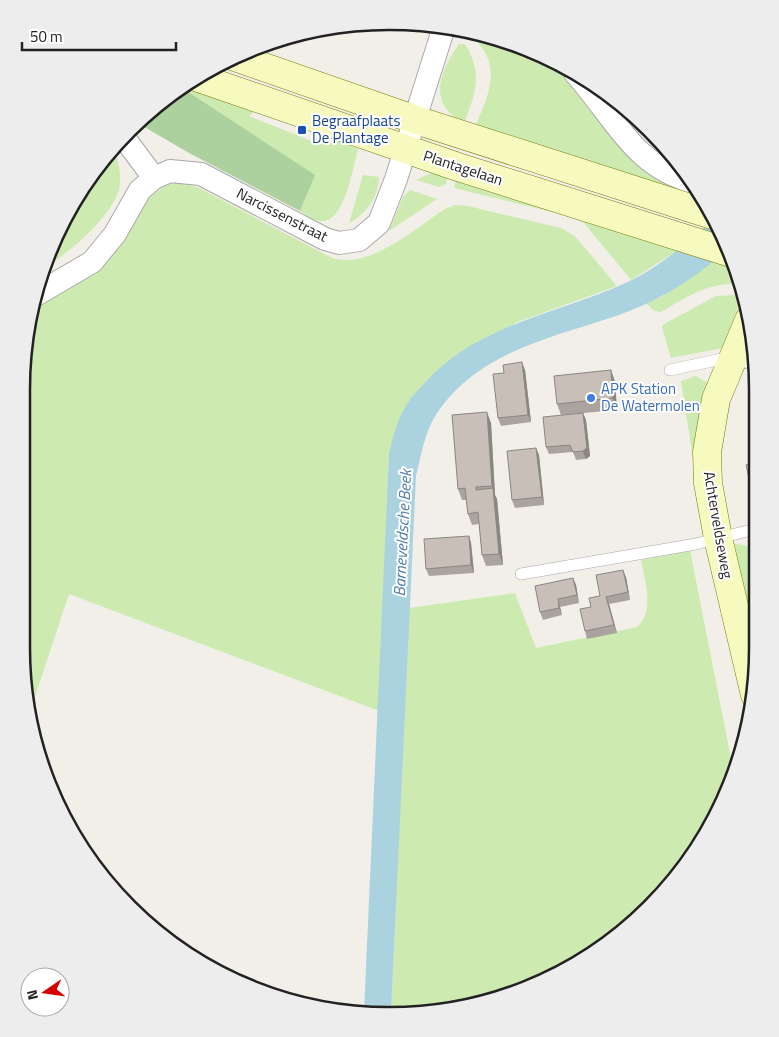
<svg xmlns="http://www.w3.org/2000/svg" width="779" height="1037" viewBox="0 0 779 1037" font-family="'Titillium Web',sans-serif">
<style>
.grass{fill:#cdebb0}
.forest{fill:#add19e}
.water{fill:#aad3df}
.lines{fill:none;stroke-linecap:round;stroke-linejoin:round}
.lane-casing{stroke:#a9a9a9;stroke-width:12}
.street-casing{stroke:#a9a9a9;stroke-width:24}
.secondary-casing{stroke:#707d05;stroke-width:29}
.lane{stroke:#fff;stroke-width:11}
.street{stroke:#fff;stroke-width:22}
.secondary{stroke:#f7fabf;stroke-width:28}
.wall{fill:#aba49e}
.shaded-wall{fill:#8b8681}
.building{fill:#c7bfb8;stroke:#8b8681}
.transit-dot{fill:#1a4fb4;stroke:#fff;stroke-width:2}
.shop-dot{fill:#3f7fe0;stroke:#fff;stroke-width:2}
.labels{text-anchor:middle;stroke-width:4;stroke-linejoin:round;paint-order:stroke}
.transit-label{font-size:15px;fill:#164399;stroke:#fff;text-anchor:start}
.street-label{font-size:15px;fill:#222;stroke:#fff}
.shop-label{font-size:15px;fill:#366cbe;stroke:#fff;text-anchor:start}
.water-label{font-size:16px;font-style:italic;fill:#4a7aab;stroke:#fff}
.rim{fill:none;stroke:#222;stroke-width:2.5}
</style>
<rect width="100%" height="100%" fill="#f2efe9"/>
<!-- grass -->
<g class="grass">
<path d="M484 35 530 49 549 59 611 134 704 201 477 130 476 124C490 93 502 64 473 38Z"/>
<path d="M459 44H465C483 73 476 93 464 123 427 104 439 72 459 44Z"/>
<path d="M185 83 259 107 249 116 319 144 339 141 358 149C353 167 345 223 321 221 313 221 306 215 300 211L314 175 190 93 179 88Z"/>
<path d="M114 150C118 161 121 171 120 184 117 213 68 254 44 268 60 225 80 182 114 150Z"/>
<polygon points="433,172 448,173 446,184 439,187 416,180"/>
<path d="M363 175 379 177C379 197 366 214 349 223Z"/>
<polygon points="457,175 683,247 631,280 584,223 576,218 454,188"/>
<path d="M178 182 197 187 330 257C367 272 414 229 445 209L455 205 468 206 561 228 575 236 617 286 515 323 389 454 379 711 69 594 30 712 21 647 22 366 31 310 101 269 147 199 165 186Z"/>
<polygon points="410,190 437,199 389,231 403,197"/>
<path d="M718 258C730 265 735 270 739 284 709 282 687 297 661 312L654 311 646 303 661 297Z"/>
<polygon points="734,295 741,299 723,348 671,358 662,327 664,324 716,296"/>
<polygon points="696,376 708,383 696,432 694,465 681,381"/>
<polygon points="733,543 755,548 755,639"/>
<path d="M690 550 734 774 708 832 666 891 594 954 508 996 414 1015 391 1013 409 608 515 593 536 648 637 627C655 611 645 581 641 560Z"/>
</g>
<!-- forest -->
<polygon class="forest" points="179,88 190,93 315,175 300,211 189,153 141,125"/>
<!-- water -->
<path class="water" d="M714 219 729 247C698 278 657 302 616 316 550 338 474 353 434 418 424 436 421 456 416 476L391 1013 364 1012 389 454C393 436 397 420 407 404 411 397 418 390 424 384 478 322 562 314 632 280 662 265 689 241 714 219Z"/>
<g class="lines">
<!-- lane casing -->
<g class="lane-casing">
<g id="lane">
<polyline points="670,370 731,357"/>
<polyline points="521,574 696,544 755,529"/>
</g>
</g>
<!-- street casing -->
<g class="street-casing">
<g id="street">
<path d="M575 73C614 116 633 166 693 182"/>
<polyline points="125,139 154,178"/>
<polyline points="34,296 92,262 115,234 140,190 154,178 170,171 201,174 325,239 339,243 359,240 379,223 396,179 444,27"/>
<polyline points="733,356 755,357"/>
</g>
</g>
<!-- secondary casing -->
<g class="secondary-casing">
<g id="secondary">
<polyline points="235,57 416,120 712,215"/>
<polyline points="196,77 458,167 731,253"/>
<polyline points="749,320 716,399 707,452 708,483 718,538 755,695"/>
</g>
</g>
<!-- lane -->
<use href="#lane" class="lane"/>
<!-- street -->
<use href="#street" class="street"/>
<!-- secondary -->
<use href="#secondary" class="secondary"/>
</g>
<!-- wall -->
<g class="wall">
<polygon points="525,370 531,422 501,426 498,418"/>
<polygon points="611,370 615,382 617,410 561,415 557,404"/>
<polygon points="583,413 586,420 590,456 586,459 576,460 573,452 549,454 546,447"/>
<polygon points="491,423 495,495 497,499 503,565 486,566 482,555 479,524 472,525 468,514 466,500 462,500 458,489"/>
<polygon points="536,448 539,455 544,505 515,508 512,500"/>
<polygon points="755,462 755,495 751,487"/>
<polygon points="469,536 471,543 474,573 429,576 426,569"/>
<polygon points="626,577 630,600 609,604 617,633 587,639 585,631 591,607 600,596"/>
<polygon points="573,578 576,585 579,603 560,607 562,615 543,620 540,612"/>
</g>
<!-- shaded-wall -->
<g class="shaded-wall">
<polygon points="522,362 525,370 531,422 528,415"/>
<polygon points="611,370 615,382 617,410 613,398"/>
<polygon points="487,412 491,423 495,495 497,499 503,565 499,554 493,491 492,486"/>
<polygon points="583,413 586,420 590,456 586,459 583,451"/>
<polygon points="536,448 539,455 544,505 542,497"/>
<polygon points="469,536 471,543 474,573 471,565"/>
<polygon points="623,570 626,577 630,600 628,592"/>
<polygon points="573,578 576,585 579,603 577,595"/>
<polygon points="606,597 609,604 617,633 614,625"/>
<polygon points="558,599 562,615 559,608"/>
</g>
<!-- building -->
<g class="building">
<polygon points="522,362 528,415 498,418 493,374 504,373 503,365"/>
<polygon points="611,370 613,398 557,404 554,376"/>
<polygon points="487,412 492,486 476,487 476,490 493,488 499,554 482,555 478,512 468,514 465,488 458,489 452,415"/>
<polygon points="583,413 587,448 583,451 573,452 570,445 546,447 543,417"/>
<polygon points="536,448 542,497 512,500 507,451"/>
<polygon points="755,462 755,490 754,490 751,487 746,465"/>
<polygon points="469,536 471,565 426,569 424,539"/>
<polygon points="623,570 628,592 606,597 614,625 585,631 580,609 591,607 589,598 600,596 596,575"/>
<polygon points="573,578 577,595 558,599 559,608 540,612 535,586"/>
</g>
<!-- markers -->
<rect class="transit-dot" x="297" y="125" width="10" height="10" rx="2.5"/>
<circle class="shop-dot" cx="591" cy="398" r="5"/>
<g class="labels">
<!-- transit labels -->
<g class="transit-label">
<text x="312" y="126">Begraafplaats<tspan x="312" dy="17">De Plantage</tspan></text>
</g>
<!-- street labels -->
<g class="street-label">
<text transform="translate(463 168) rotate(18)" y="5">Plantagelaan</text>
<text transform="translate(282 215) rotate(27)" y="5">Narcissenstraat</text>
<text transform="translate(718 525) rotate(80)" y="5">Achterveldseweg</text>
</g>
<!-- shop labels -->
<g class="shop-label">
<text x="601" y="394">APK Station<tspan x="601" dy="17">De Watermolen</tspan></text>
</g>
<!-- water labels -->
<g class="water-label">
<text transform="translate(402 533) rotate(-87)" y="6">Barneveldsche Beek</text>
</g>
</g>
<!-- crop -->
<path d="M0 0H779V1037H0ZM389 30H390A359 359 0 0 1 749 389V648A359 359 0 0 1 390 1007H389A359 359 0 0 1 30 648V389A359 359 0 0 1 389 30Z" fill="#ededed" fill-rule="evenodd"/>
<path class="rim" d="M389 30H390A359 359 0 0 1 749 389V648A359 359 0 0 1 390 1007H389A359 359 0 0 1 30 648V389A359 359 0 0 1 389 30Z"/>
<!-- north arrow -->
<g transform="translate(45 992) rotate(257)"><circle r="24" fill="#ffffff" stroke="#a7a7a7"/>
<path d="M0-4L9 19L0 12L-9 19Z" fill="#d40000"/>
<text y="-8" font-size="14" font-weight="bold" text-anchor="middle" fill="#222222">N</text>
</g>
<!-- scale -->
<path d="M22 42v8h154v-8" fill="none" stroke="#222222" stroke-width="2.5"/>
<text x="30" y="42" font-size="15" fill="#222222" stroke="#ffffff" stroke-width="4" paint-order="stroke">50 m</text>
</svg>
